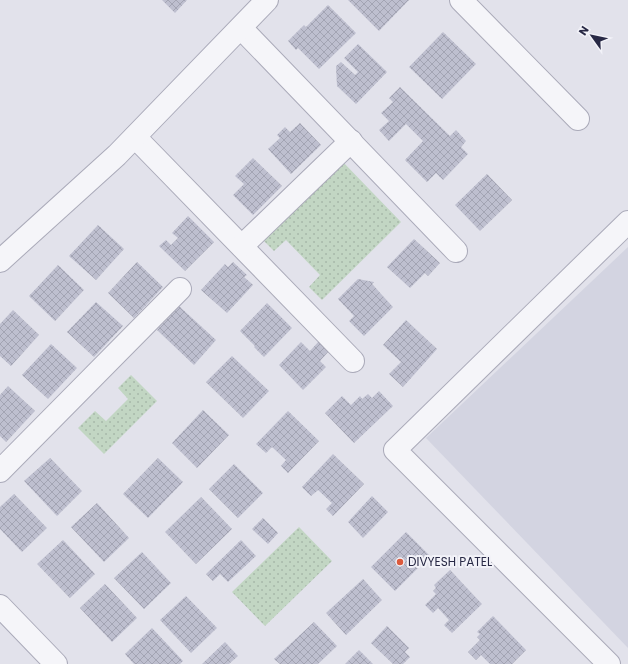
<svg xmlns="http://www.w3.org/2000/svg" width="628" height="664" viewBox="0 0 628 664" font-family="Poppins,sans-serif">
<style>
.built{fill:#d3d4e1}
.grass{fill:url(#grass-dots)}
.building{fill:url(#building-cross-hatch)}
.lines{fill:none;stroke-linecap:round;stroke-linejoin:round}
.minor-casing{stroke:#aaaab9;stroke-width:24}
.minor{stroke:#f5f5f9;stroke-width:22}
.poi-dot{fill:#db593c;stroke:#f2f2f8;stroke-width:1.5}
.labels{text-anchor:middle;stroke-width:4;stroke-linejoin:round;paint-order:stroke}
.poi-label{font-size:12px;fill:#282945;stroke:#f2f2f8;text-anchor:start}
</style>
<defs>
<pattern id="grass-dots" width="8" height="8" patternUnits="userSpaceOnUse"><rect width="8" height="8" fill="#c2d6c3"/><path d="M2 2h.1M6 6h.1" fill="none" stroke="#a7b8a9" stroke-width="1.8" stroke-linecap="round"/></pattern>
<pattern id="building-cross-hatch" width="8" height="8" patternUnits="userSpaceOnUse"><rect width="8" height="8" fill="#bebfcf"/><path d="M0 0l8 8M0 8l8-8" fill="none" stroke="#a3a4b3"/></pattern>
</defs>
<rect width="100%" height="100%" fill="#e2e2eb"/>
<!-- built -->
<polygon class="built" points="628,247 628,648 426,438"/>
<!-- grass -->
<g class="grass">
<polygon points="341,160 401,222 322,300 309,287 320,275 286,240 274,251 262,239"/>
<polygon points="131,375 157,401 104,454 78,428 95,411 106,421 128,399 118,388"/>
<polygon points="299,527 332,561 265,626 232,592"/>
</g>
<!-- building -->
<g class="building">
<polygon points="162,0 187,0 175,13"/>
<polygon points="348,0 409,0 379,31"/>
<polygon points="328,5 356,33 319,69 298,48 296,50 288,41 304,25 306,27"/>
<polygon points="443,32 476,64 442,99 409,67"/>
<polygon points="358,44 387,72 356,104 337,86 336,66 341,62 355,75 358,72 344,58"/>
<polygon points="400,87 450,136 456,130 466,141 461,147 468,154 443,180 436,173 427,182 405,160 423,141 406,124 389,141 379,130 389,121 381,113 393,102 389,98"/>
<polygon points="300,123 321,145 291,174 268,149 280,138 277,135 285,127 290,132"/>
<polygon points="253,158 282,186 253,215 233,195 244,184 235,176"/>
<polygon points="487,174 512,200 480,231 455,205"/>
<polygon points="188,216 214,242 185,271 159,246 166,240 171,245 178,238 172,233"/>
<polygon points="98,225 124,249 96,280 69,256"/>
<polygon points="414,239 440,263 428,276 425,273 410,288 387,267"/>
<polygon points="137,262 163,287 134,318 108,293"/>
<polygon points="233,262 247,275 244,277 253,285 227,313 201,290 225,264 228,267"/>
<polygon points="58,265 84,290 55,321 29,296"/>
<polygon points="358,279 374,282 372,284 393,307 364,336 349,321 354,316 338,299"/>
<polygon points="96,302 123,326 94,357 67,332"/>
<polygon points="267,303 292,328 264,357 254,347 255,346 240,331"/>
<polygon points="179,306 216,340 194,365 157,330"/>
<polygon points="13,310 39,335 11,366 0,356 0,324"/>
<polygon points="406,320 437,349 403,387 389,374 401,362 383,345"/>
<polygon points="319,341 329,351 320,361 326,367 303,390 279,365 301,342 310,351"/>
<polygon points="51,344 77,368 48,399 22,375"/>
<polygon points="232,356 269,391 243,418 206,382"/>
<polygon points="8,386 35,411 6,442 0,436 0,395"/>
<polygon points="379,391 393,406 354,443 325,413 342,396 351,405 360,396 362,399 368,394 372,398"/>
<polygon points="203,410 229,435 197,468 172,443"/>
<polygon points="288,411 319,441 288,473 281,466 286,460 272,447 266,453 256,444"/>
<polygon points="333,454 364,484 333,516 326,509 332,503 318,490 311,496 302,487"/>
<polygon points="50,458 82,491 57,516 24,481"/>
<polygon points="158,458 183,482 148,518 123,494"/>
<polygon points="234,464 263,493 238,518 209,489"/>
<polygon points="14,494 47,528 22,552 0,529 0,507"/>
<polygon points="372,496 388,512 363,538 348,522"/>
<polygon points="201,497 232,529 196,564 165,532"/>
<polygon points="97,503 129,538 104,562 71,527"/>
<polygon points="263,518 278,533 268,544 252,529"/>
<polygon points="406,532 430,556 395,591 371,567"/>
<polygon points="63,540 95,574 70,598 37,564"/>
<polygon points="241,540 256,556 228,582 220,574 213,581 206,574"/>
<polygon points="142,552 171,583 144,609 114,578"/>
<polygon points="450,570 482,604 452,633 444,625 449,620 438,608 433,613 425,605 436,594 433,591 436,588 434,585"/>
<polygon points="363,579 382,600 346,635 326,613"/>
<polygon points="105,584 137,618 112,642 80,608"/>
<polygon points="186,596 217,628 191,653 160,620"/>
<polygon points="493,616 526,650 512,664 490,664 481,655 476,660 468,652 480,640 477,637 480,634 477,632"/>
<polygon points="314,622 337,646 318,664 280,664 274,659"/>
<polygon points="387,626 409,648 405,652 410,657 403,664 393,664 371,643"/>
<polygon points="152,628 183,661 180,664 134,664 125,654"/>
<polygon points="225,642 238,656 229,664 202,664"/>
<polygon points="359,650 373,664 345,664"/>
</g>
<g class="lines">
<!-- minor casing -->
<g class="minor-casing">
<g id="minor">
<polyline points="461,0 578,119"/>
<polyline points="241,28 456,251"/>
<polyline points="135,137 353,361"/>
<polyline points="242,246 351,141"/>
<polyline points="0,261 117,155 267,0"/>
<polyline points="0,471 180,289"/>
<polyline points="0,606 56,664"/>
<polyline points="609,664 395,450 628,222"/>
</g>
</g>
<!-- minor -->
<use href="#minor" class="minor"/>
</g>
<!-- markers -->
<circle class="poi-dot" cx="400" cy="562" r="4"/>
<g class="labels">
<!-- poi labels -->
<g class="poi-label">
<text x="408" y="566">DIVYESH PATEL</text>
</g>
</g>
<!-- north arrow -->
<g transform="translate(592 36) rotate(303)" stroke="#f2f2f8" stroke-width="3" paint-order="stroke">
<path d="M0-3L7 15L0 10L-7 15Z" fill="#282945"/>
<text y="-6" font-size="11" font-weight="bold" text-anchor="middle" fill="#282945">N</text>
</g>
</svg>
